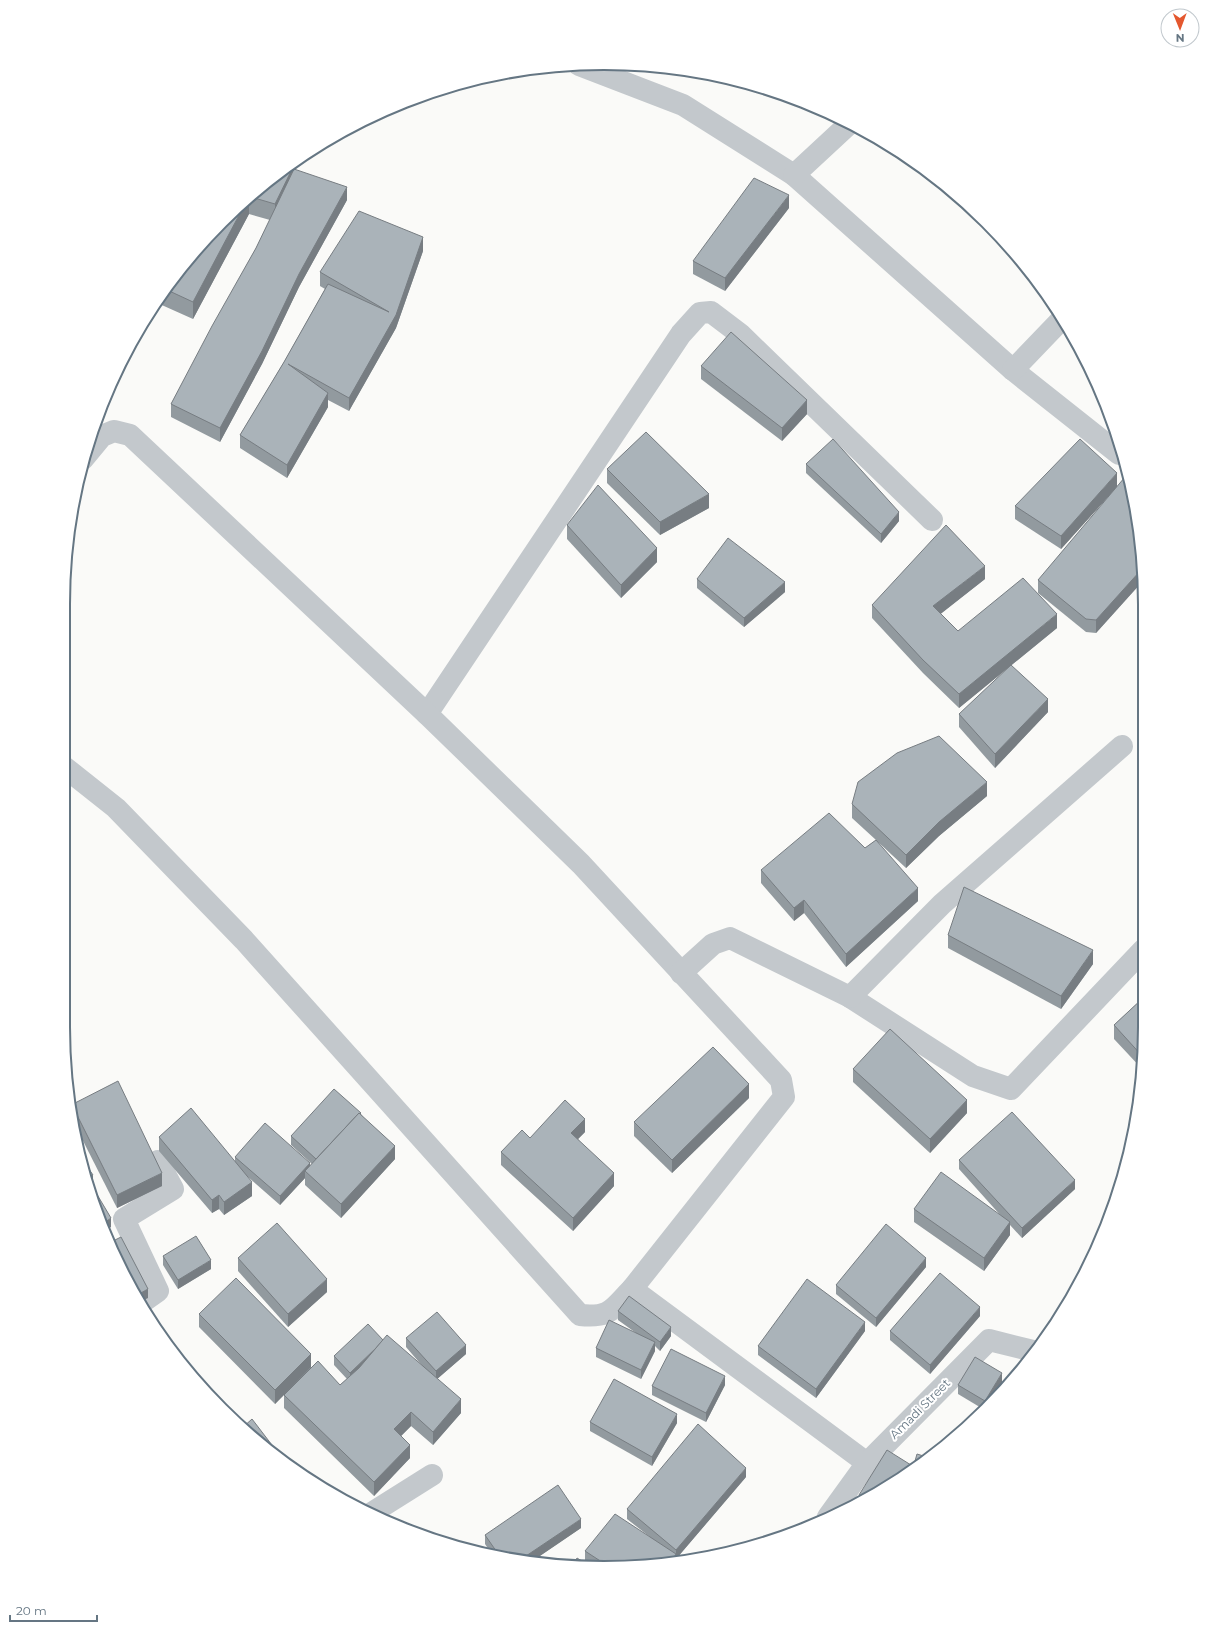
<svg xmlns="http://www.w3.org/2000/svg" width="1208" height="1631" viewBox="0 0 1208 1631" font-family="Montserrat,sans-serif">
<style>
.lines{fill:none;stroke-linecap:round;stroke-linejoin:round}
.minor{stroke:#c3c8cc;stroke-width:22}
.wall{fill:#929a9f}
.shaded-wall{fill:#777d82}
.building{fill:#aab3b9;stroke:#777d82}
.labels{text-anchor:middle;stroke-width:4;stroke-linejoin:round;paint-order:stroke}
.street-label{font-size:12px;fill:#657683;stroke:#fff}
.rim{fill:none;stroke:#657683;stroke-width:2}
</style>
<rect width="100%" height="100%" fill="#fafaf8"/>
<g class="lines">
<!-- minor -->
<g class="minor">
<polyline points="579,65 683,105 794,175 1013,370 1119,454"/>
<polyline points="794,175 849,124"/>
<polyline points="1013,370 1060,321"/>
<polyline points="427,714 681,334 700,313 711,312 740,334 932,520"/>
<path d="M63 766 116 808 244 940 580 1315C611 1318 612 1309 632 1289L784 1097 781 1080 581 864 427 714 130 435 114 431 102 436 83 459"/>
<polyline points="681,973 713,944 730,938 850,997 973,1076 1011,1089 1143,950"/>
<polyline points="850,997 942,904 1122,746"/>
<polyline points="632,1289 867,1463"/>
<polyline points="141,1303 158,1291 124,1219 173,1189 158,1161"/>
<polyline points="370,1514 432,1475"/>
<polyline points="828,1517 867,1463 989,1340 1033,1351"/>
</g>
</g>
<!-- wall -->
<g class="wall">
<polygon points="294,169 347,200 299,287 262,364 220,442 171,417 171,404 256,248 270,220 249,214 193,319 155,302 197,247 274,175"/>
<polygon points="789,208 725,291 693,274 693,261"/>
<polygon points="423,251 396,328 349,411 328,400 328,407 287,478 240,448 240,435 284,362 325,289 320,286 320,272"/>
<polygon points="701,366 807,414 782,441 701,379"/>
<polygon points="1100,391 1104,397 1108,412 1100,405"/>
<polygon points="806,464 899,521 881,543 806,473"/>
<polygon points="607,469 709,508 660,535 607,483"/>
<polygon points="1117,487 1061,549 1015,519 1015,506"/>
<polygon points="567,525 657,562 621,598 567,539"/>
<polygon points="1140,533 1141,583 1096,633 1086,632 1038,593 1038,580"/>
<polygon points="697,579 785,592 744,627 697,588"/>
<polygon points="985,579 940,614 958,631 1057,628 959,708 923,673 872,618 872,605"/>
<polygon points="1048,712 995,768 959,727 959,714"/>
<polygon points="987,796 939,836 906,868 878,842 918,901 846,967 804,913 794,921 761,883 761,870 865,848 876,840 852,818 852,804"/>
<polygon points="948,935 1093,964 1061,1009 948,948"/>
<polygon points="1143,998 1144,1063 1143,1070 1114,1039 1114,1025"/>
<polygon points="853,1069 967,1113 930,1153 853,1082"/>
<polygon points="749,1098 672,1173 634,1136 634,1122"/>
<polygon points="73,1104 162,1186 117,1208 76,1127"/>
<polygon points="361,1114 395,1159 341,1218 305,1185 305,1178 280,1205 247,1176 252,1196 224,1215 219,1209 212,1213 159,1151 159,1137 235,1162 235,1157 310,1166 312,1164 291,1145 291,1136"/>
<polygon points="585,1132 578,1139 614,1186 573,1231 501,1165 501,1152 530,1138"/>
<polygon points="959,1160 1075,1189 1022,1238 1010,1225 1010,1235 984,1271 914,1222 914,1209 1002,1217 959,1169"/>
<polygon points="163,1256 211,1269 178,1289 163,1265"/>
<polygon points="238,1258 327,1292 288,1327 238,1271"/>
<polygon points="926,1267 876,1327 836,1294 836,1285"/>
<polygon points="618,1311 671,1336 660,1351 655,1346 655,1351 641,1379 596,1357 596,1348 636,1333 618,1320"/>
<polygon points="199,1314 311,1367 340,1385 347,1379 334,1365 334,1356 383,1340 424,1368 406,1347 406,1338 466,1354 437,1379 461,1413 433,1445 411,1426 401,1436 410,1458 374,1496 284,1408 284,1395 305,1374 275,1404 199,1327"/>
<polygon points="980,1316 930,1374 890,1340 890,1331"/>
<polygon points="865,1331 816,1398 758,1355 758,1346"/>
<polygon points="1002,1382 989,1405 983,1409 958,1394 958,1385"/>
<polygon points="725,1385 706,1422 652,1395 652,1386"/>
<polygon points="590,1422 677,1423 652,1466 590,1431"/>
<polygon points="911,1469 859,1499 859,1495"/>
<polygon points="746,1477 676,1559 676,1558 676,1563 594,1566 585,1560 585,1551 650,1537 627,1519 627,1509"/>
<polygon points="581,1528 531,1562 499,1558 493,1556 485,1544 485,1535"/>
</g>
<!-- shaded-wall -->
<g class="shaded-wall">
<polygon points="294,165 294,182 275,221 275,204"/>
<polygon points="347,187 347,200 299,287 262,364 220,442 220,428 299,274"/>
<polygon points="789,195 789,208 725,291 725,278"/>
<polygon points="249,199 249,214 193,319 193,302 246,202"/>
<polygon points="423,237 423,251 396,328 349,411 349,398"/>
<polygon points="328,393 328,407 287,478 287,465"/>
<polygon points="807,400 807,414 782,441 782,428"/>
<polygon points="1117,473 1117,487 1061,549 1061,536"/>
<polygon points="709,494 709,508 660,535 660,522"/>
<polygon points="899,512 899,521 881,543 881,534"/>
<polygon points="657,548 657,562 621,598 621,585"/>
<polygon points="985,566 985,579 933,620 933,606"/>
<polygon points="1141,570 1141,583 1096,633 1096,620"/>
<polygon points="785,582 785,592 744,627 744,618"/>
<polygon points="1057,614 1057,628 959,708 959,694"/>
<polygon points="1048,699 1048,712 995,768 995,754"/>
<polygon points="987,782 987,796 939,836 906,868 906,855 939,822"/>
<polygon points="918,888 918,901 846,967 846,954"/>
<polygon points="804,900 804,913 794,921 794,908"/>
<polygon points="1093,950 1093,964 1061,1009 1061,996"/>
<polygon points="749,1084 749,1098 672,1173 672,1160"/>
<polygon points="967,1100 967,1113 930,1153 930,1139"/>
<polygon points="585,1119 585,1132 571,1146 571,1133"/>
<polygon points="395,1146 395,1159 341,1218 341,1204"/>
<polygon points="310,1163 310,1173 305,1171 305,1178 280,1205 280,1196"/>
<polygon points="162,1173 162,1186 117,1208 117,1195"/>
<polygon points="614,1173 614,1186 573,1231 573,1218"/>
<polygon points="93,1175 93,1184 88,1188 86,1180"/>
<polygon points="1075,1180 1075,1189 1022,1238 1022,1228"/>
<polygon points="252,1182 252,1196 224,1215 224,1202"/>
<polygon points="219,1195 219,1209 212,1213 212,1200"/>
<polygon points="111,1218 111,1227 104,1232 101,1225"/>
<polygon points="1010,1222 1010,1235 984,1271 984,1258"/>
<polygon points="926,1258 926,1267 876,1327 876,1318"/>
<polygon points="211,1260 211,1269 178,1289 178,1280"/>
<polygon points="327,1279 327,1292 288,1327 288,1314"/>
<polygon points="148,1289 148,1298 140,1302 137,1295"/>
<polygon points="980,1307 980,1316 930,1374 930,1365"/>
<polygon points="865,1322 865,1331 816,1398 816,1389"/>
<polygon points="671,1327 671,1336 660,1351 660,1342"/>
<polygon points="384,1341 350,1382 350,1373"/>
<polygon points="655,1342 655,1351 641,1379 641,1370"/>
<polygon points="466,1345 466,1354 436,1380 436,1371"/>
<polygon points="311,1354 311,1367 275,1404 275,1390"/>
<polygon points="1002,1373 1002,1382 989,1405 985,1408 985,1401"/>
<polygon points="725,1376 725,1385 706,1422 706,1413"/>
<polygon points="461,1399 461,1413 433,1445 433,1432"/>
<polygon points="411,1412 411,1426 394,1443 394,1429"/>
<polygon points="677,1414 677,1423 652,1466 652,1457"/>
<polygon points="410,1445 410,1458 374,1496 374,1482"/>
<polygon points="911,1465 911,1469 908,1471"/>
<polygon points="746,1468 746,1477 676,1559 676,1550"/>
<polygon points="581,1519 581,1528 531,1562 520,1560"/>
<polygon points="676,1554 676,1563 670,1564"/>
</g>
<!-- building -->
<g class="building">
<polygon points="292,164 294,165 275,204 251,197 274,175"/>
<polygon points="294,169 347,187 299,274 262,351 220,428 171,404 212,326 256,248"/>
<polygon points="754,178 789,195 725,278 693,261"/>
<polygon points="246,202 193,302 165,289 197,247"/>
<polygon points="359,211 423,237 396,315 349,398 288,364 328,393 287,465 240,435 284,362 328,284 389,312 320,272"/>
<polygon points="731,332 807,400 782,428 701,366"/>
<polygon points="646,432 709,494 660,522 607,469"/>
<polygon points="833,439 899,512 881,534 806,464"/>
<polygon points="1080,439 1117,473 1061,536 1015,506"/>
<polygon points="1125,477 1140,533 1141,570 1096,620 1086,619 1038,580"/>
<polygon points="598,485 657,548 621,585 567,525"/>
<polygon points="946,525 985,566 933,606 958,631 1023,578 1057,614 959,694 923,660 872,605"/>
<polygon points="728,538 785,582 744,618 697,579"/>
<polygon points="1011,665 1048,699 995,754 959,714"/>
<polygon points="939,736 987,782 939,822 906,855 852,804 858,782 897,753"/>
<polygon points="829,813 865,848 876,840 918,888 846,954 804,900 794,908 761,870"/>
<polygon points="964,887 1093,950 1061,996 948,935"/>
<polygon points="1143,998 1144,1058 1114,1025"/>
<polygon points="890,1029 967,1100 930,1139 853,1069"/>
<polygon points="713,1047 749,1084 672,1160 634,1122"/>
<polygon points="118,1081 162,1173 117,1195 74,1109 73,1104"/>
<polygon points="334,1089 361,1113 360,1114 359,1113 316,1159 291,1136"/>
<polygon points="565,1100 585,1119 571,1133 614,1173 573,1218 501,1152 522,1130 530,1138"/>
<polygon points="191,1108 252,1182 224,1202 219,1195 212,1200 159,1137"/>
<polygon points="1012,1112 1075,1180 1022,1228 959,1160"/>
<polygon points="359,1113 395,1146 341,1204 305,1171"/>
<polygon points="265,1123 310,1163 280,1196 235,1157"/>
<polygon points="80,1156 93,1175 86,1180 82,1167"/>
<polygon points="941,1172 1010,1222 984,1258 914,1209"/>
<polygon points="89,1181 111,1218 101,1225 87,1182"/>
<polygon points="277,1223 327,1279 288,1314 238,1258"/>
<polygon points="886,1224 926,1258 876,1318 836,1285"/>
<polygon points="196,1236 211,1260 178,1280 163,1256"/>
<polygon points="121,1237 148,1289 137,1295 109,1243"/>
<polygon points="940,1273 980,1307 930,1365 890,1331"/>
<polygon points="236,1278 311,1354 275,1390 199,1314"/>
<polygon points="807,1279 865,1322 816,1389 758,1346"/>
<polygon points="629,1296 671,1327 660,1342 618,1311"/>
<polygon points="437,1312 466,1345 436,1371 406,1338"/>
<polygon points="609,1320 655,1342 641,1370 596,1348"/>
<polygon points="368,1324 383,1340 376,1348 350,1373 334,1356"/>
<polygon points="387,1335 461,1399 433,1432 411,1412 394,1429 410,1445 374,1482 284,1395 318,1361 340,1385 359,1368"/>
<polygon points="671,1349 725,1376 706,1413 652,1386"/>
<polygon points="975,1357 1002,1373 985,1401 958,1385"/>
<polygon points="614,1379 677,1414 652,1457 590,1422"/>
<polygon points="252,1419 275,1449 273,1451 247,1434 242,1428"/>
<polygon points="698,1424 746,1468 676,1550 627,1509"/>
<polygon points="887,1450 911,1465 908,1471 862,1497 859,1495"/>
<polygon points="917,1454 930,1458 913,1468"/>
<polygon points="558,1485 581,1519 520,1560 501,1558 485,1535"/>
<polygon points="615,1514 676,1554 670,1564 608,1566 585,1551"/>
<polygon points="577,1558 590,1566 572,1567"/>
</g>
<g class="labels">
<!-- street labels -->
<g class="street-label">
<text transform="translate(920 1409) rotate(-45)" y="4">Amadi Street</text>
</g>
</g>
<!-- crop -->
<path d="M0 0H1208V1631H0ZM604 70H604A534 534 0 0 1 1138 604V1027A534 534 0 0 1 604 1561H604A534 534 0 0 1 70 1027V604A534 534 0 0 1 604 70Z" fill="#fff" fill-rule="evenodd"/>
<path class="rim" d="M604 70H604A534 534 0 0 1 1138 604V1027A534 534 0 0 1 604 1561H604A534 534 0 0 1 70 1027V604A534 534 0 0 1 604 70Z"/>
<!-- north arrow -->
<g transform="translate(1180 28) rotate(179)"><circle r="19" fill="#ffffff" stroke="#c1c8cd"/>
<path d="M0-3L7 15L0 10L-7 15Z" fill="#e4572e"/>
<text y="-6" font-size="11" font-weight="bold" text-anchor="middle" fill="#657683">N</text>
</g>
<!-- scale -->
<path d="M10 1615v6h87v-6" fill="none" stroke="#657683" stroke-width="2"/>
<text x="16" y="1615" font-size="12" fill="#657683" stroke="#ffffff" stroke-width="3" paint-order="stroke">20 m</text>
</svg>
